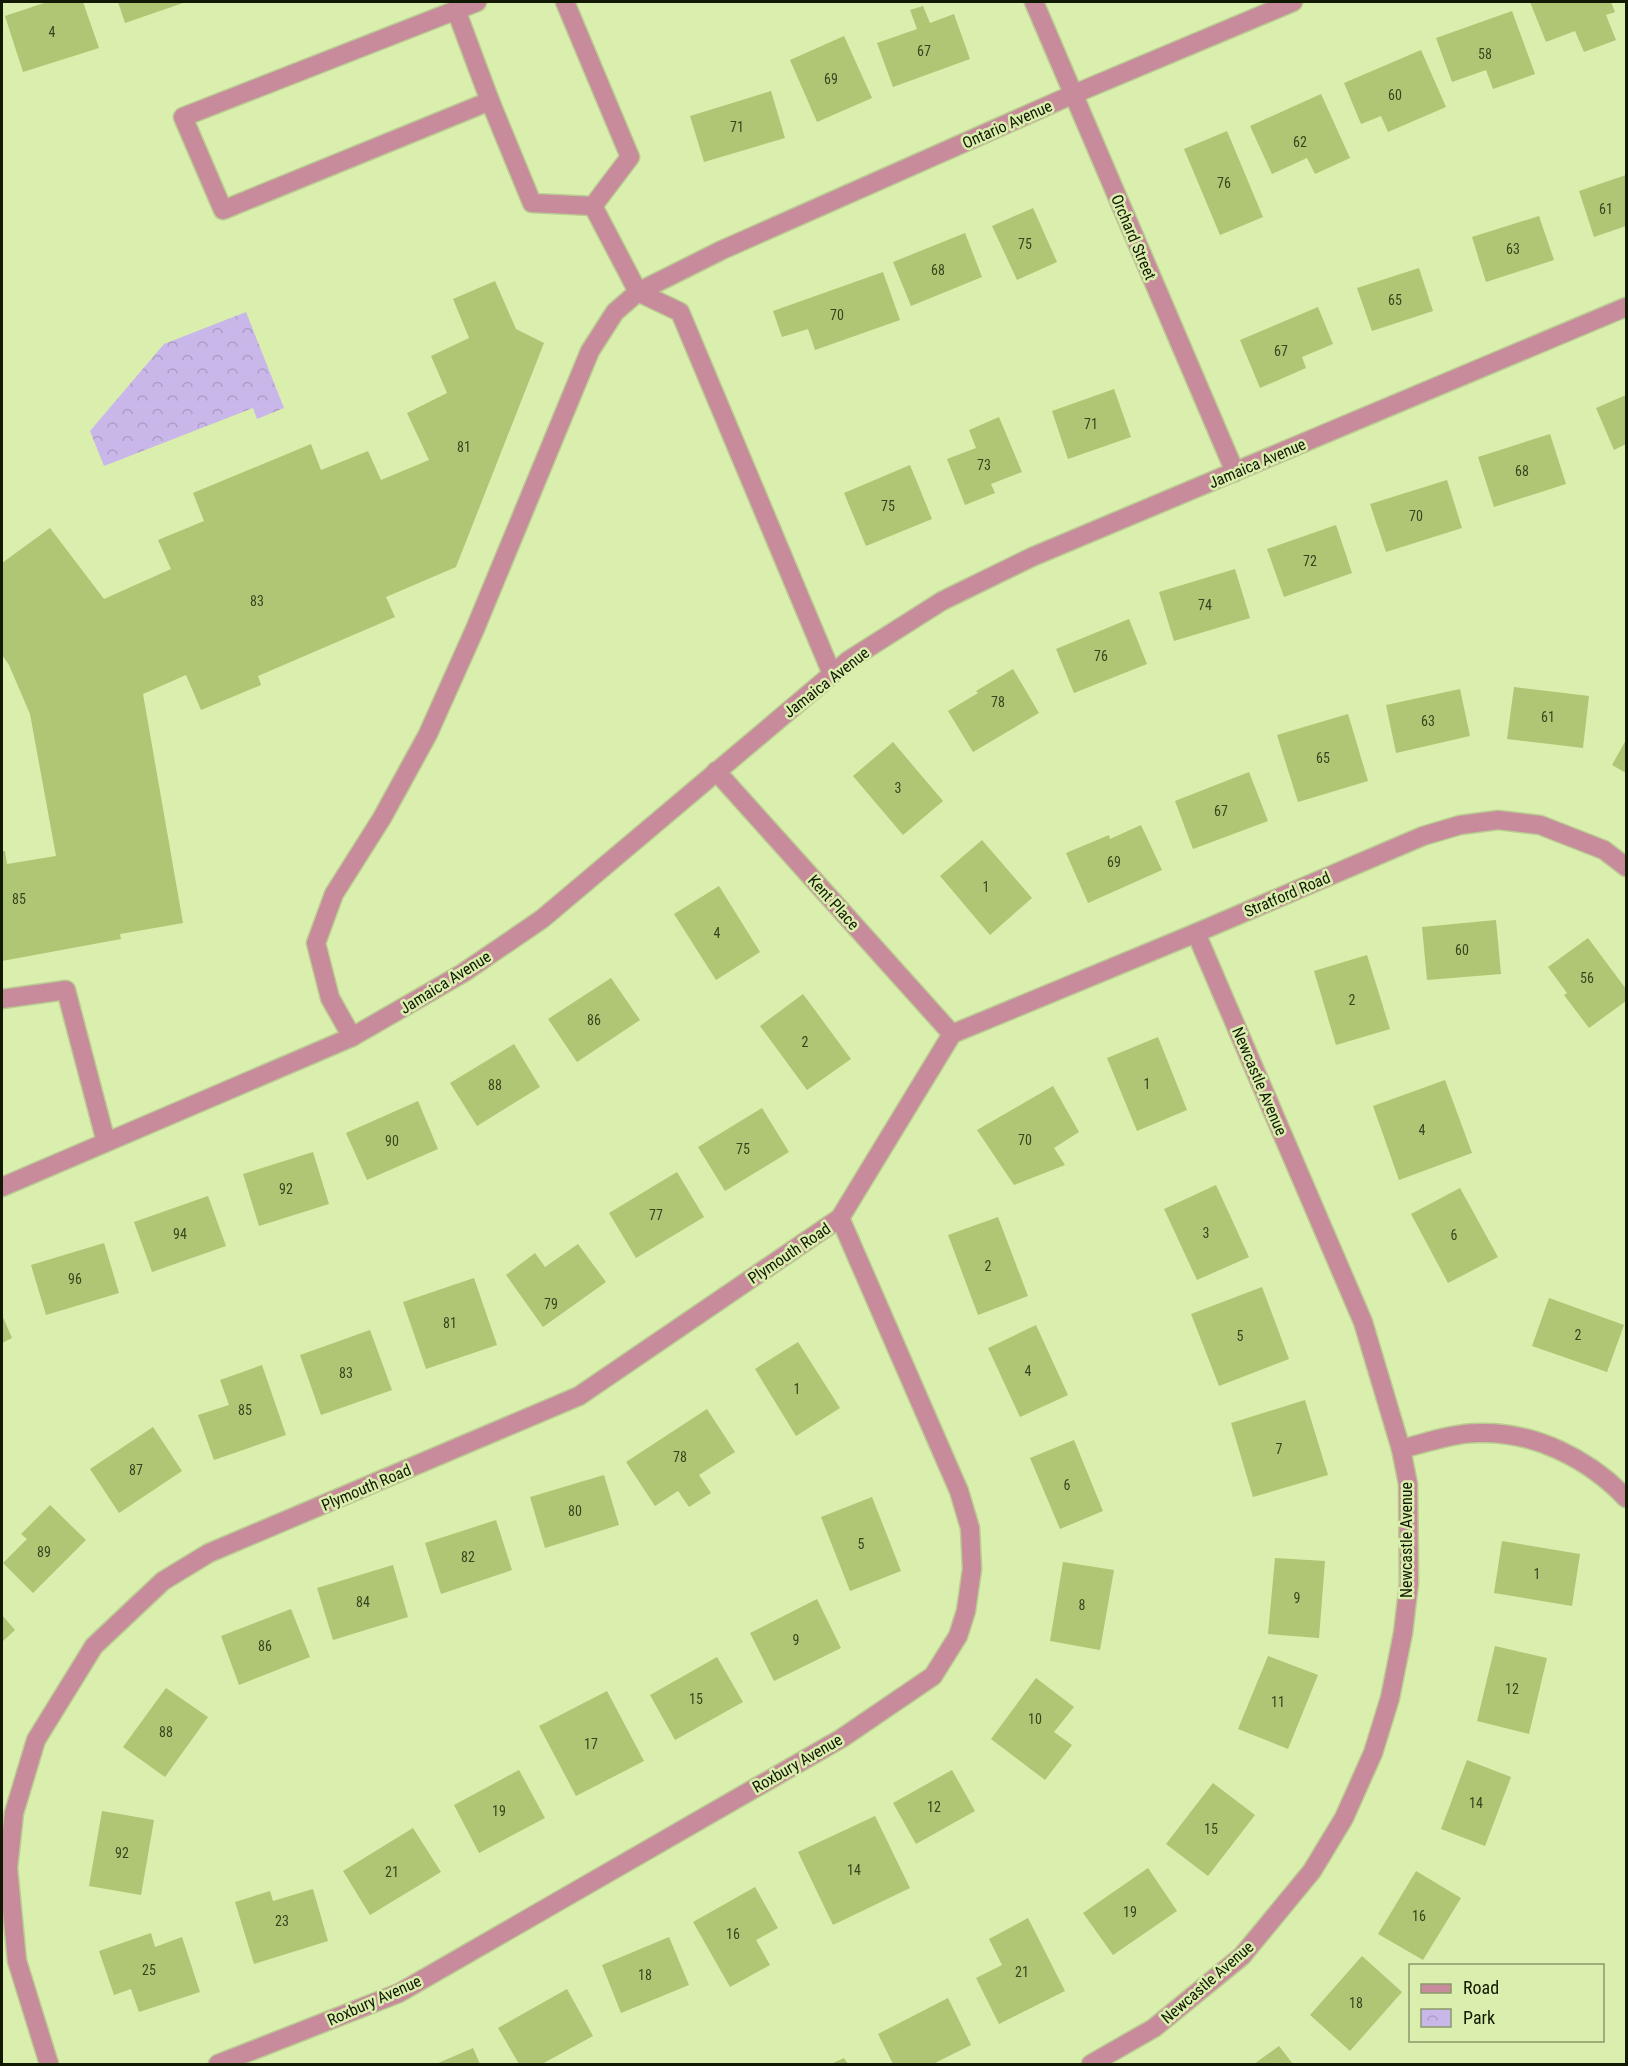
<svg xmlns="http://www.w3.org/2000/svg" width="1628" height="2066" viewBox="0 0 1628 2066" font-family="'Roboto Condensed',sans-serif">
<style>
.park{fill:url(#park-crowns)}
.building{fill:#afc674}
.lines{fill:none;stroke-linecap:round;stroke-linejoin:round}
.minor-casing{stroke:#bacc92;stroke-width:21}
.minor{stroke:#c78b9b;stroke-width:18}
.labels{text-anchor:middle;stroke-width:5;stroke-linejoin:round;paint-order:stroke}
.number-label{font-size:14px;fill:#39441e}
.street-label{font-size:16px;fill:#121902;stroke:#daeead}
</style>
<defs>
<pattern id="park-crowns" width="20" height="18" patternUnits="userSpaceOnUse" patternTransform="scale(1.5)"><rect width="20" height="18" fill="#cab7ea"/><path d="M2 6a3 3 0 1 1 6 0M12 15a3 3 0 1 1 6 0" fill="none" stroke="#ac9dc7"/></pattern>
</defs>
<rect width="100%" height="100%" fill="#daeead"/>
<!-- park -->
<polygon class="park" points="246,312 284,408 257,419 253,408 104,466 90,431 164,344"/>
<!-- building -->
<g class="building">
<polygon points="47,2 83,2 99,48 23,72 5,16"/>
<polygon points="118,2 186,2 125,23"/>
<polygon points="1530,2 1611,2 1615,12 1606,15 1616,40 1584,52 1575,31 1546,42"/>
<polygon points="923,6 930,23 954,14 970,59 893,87 877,43 917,29 910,10"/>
<polygon points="1512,11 1535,74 1493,89 1486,70 1452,82 1436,38"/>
<polygon points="844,36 872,98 817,122 790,60"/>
<polygon points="1421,50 1446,107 1388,132 1381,116 1361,124 1344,83"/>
<polygon points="771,91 785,138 704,162 690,116"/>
<polygon points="1321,94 1350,158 1315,174 1307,158 1272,174 1250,126"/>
<polygon points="1227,131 1263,217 1220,235 1184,149"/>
<polygon points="1626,175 1626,226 1594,237 1579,191"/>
<polygon points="1033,208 1057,262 1017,280 992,226"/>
<polygon points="1539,216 1554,260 1486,282 1472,237"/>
<polygon points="965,233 982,277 911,306 893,262"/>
<polygon points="1419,268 1433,311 1372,331 1357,288"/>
<polygon points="883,272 900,320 815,350 808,329 782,337 773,311"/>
<polygon points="495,281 516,329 544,343 456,567 386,597 395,617 258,676 261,685 201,710 186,675 143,694 183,923 120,934 121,939 2,961 2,851 5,851 7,864 56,856 30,714 9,665 2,655 2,563 50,528 104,599 171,569 158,540 204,521 193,493 311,444 321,470 368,451 381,480 429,460 407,413 447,393 431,356 469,338 453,299"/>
<polygon points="1318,307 1333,344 1302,357 1306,368 1260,388 1240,340"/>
<polygon points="1114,389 1131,437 1068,459 1052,411"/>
<polygon points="1626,395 1626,444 1614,450 1596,408"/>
<polygon points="999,417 1022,472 991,484 995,493 965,505 947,459 976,448 969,430"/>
<polygon points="1550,434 1566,484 1494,507 1478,457"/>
<polygon points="910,465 932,519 866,546 844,493"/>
<polygon points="1447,480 1462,528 1386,552 1370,504"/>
<polygon points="1336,525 1352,573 1284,597 1267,549"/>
<polygon points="1235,569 1250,618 1174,641 1159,592"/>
<polygon points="1129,619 1147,664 1074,693 1056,649"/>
<polygon points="1013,669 1039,713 973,752 948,711 978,693 976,691"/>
<polygon points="1514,687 1589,696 1583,748 1507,739"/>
<polygon points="1460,689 1470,736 1396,753 1386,705"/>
<polygon points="1348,714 1368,781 1298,802 1277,735"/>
<polygon points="1626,740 1626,773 1612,765"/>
<polygon points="893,742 943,801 903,835 853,776"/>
<polygon points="1249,772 1268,821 1193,849 1175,801"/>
<polygon points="1141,825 1162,870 1088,903 1066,853 1109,835 1110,839"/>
<polygon points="982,840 1032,898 990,935 940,876"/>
<polygon points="719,886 760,952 716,980 674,914"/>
<polygon points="1496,920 1501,974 1427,980 1422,927"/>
<polygon points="1588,938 1626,989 1626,1001 1589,1028 1564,995 1567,993 1548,967"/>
<polygon points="1367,955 1390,1029 1336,1045 1314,971"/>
<polygon points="611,978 640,1020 577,1062 548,1019"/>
<polygon points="803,994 851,1059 807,1090 760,1026"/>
<polygon points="1158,1037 1187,1110 1137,1131 1107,1058"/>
<polygon points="514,1044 540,1087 477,1126 450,1083"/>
<polygon points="1445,1080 1472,1153 1399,1180 1373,1106"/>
<polygon points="1053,1086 1079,1132 1054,1148 1065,1165 1014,1185 977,1130"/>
<polygon points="418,1101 438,1149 367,1180 346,1133"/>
<polygon points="762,1108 789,1152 725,1191 698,1147"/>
<polygon points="313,1152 329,1204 259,1226 243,1174"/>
<polygon points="677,1172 704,1217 636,1258 609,1213"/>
<polygon points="1216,1185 1249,1257 1197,1280 1164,1209"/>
<polygon points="1460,1188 1498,1257 1448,1283 1411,1214"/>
<polygon points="208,1196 226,1246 152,1272 134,1222"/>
<polygon points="998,1217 1028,1296 978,1315 948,1235"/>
<polygon points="104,1243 119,1293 46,1315 31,1265"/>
<polygon points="578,1244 606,1282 543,1327 506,1275 535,1253 545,1267"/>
<polygon points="474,1278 497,1345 426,1369 403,1302"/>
<polygon points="1262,1287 1289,1359 1219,1386 1191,1314"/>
<polygon points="1549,1298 1624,1325 1607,1372 1532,1346"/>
<polygon points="2,1315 12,1338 2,1343"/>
<polygon points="1036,1325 1068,1395 1020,1417 988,1348"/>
<polygon points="370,1330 392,1390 321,1415 300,1355"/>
<polygon points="798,1342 840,1408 796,1436 755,1369"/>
<polygon points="262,1365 286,1435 214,1460 198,1415 229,1405 220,1380"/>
<polygon points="1305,1400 1328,1475 1253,1497 1231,1423"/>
<polygon points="707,1409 735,1452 699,1475 711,1493 689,1507 678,1491 655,1506 626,1462"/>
<polygon points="153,1427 182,1471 119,1513 90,1469"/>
<polygon points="1074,1440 1103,1511 1060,1529 1030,1458"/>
<polygon points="604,1475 619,1525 545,1548 530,1497"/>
<polygon points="872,1497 901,1571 850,1591 821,1517"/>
<polygon points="50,1505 86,1540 33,1593 3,1563 27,1539 21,1534"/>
<polygon points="496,1520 512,1570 441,1594 425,1543"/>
<polygon points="1502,1541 1580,1554 1572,1606 1494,1593"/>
<polygon points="1275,1558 1325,1561 1319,1638 1268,1634"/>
<polygon points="1063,1562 1114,1570 1100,1650 1050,1641"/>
<polygon points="393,1565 408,1617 333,1640 317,1588"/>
<polygon points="817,1599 841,1648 774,1681 750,1633"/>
<polygon points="291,1609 310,1657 239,1685 221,1636"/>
<polygon points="2,1615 15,1630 2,1642"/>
<polygon points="1495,1646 1547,1658 1529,1734 1477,1721"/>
<polygon points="1268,1656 1318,1675 1288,1749 1238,1729"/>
<polygon points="717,1657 743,1702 675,1740 650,1695"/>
<polygon points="1036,1678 1074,1707 1054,1732 1072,1745 1045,1780 991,1739"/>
<polygon points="166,1688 208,1717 165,1777 123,1747"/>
<polygon points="607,1691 644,1761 576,1796 539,1726"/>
<polygon points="1467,1760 1511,1777 1485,1846 1441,1829"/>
<polygon points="519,1770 545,1818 479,1853 454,1805"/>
<polygon points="952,1770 975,1811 916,1844 893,1803"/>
<polygon points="1213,1783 1255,1815 1208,1876 1166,1844"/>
<polygon points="102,1811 154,1820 141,1895 89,1886"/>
<polygon points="875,1816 910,1888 833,1925 798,1852"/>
<polygon points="413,1828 441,1872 370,1915 343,1871"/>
<polygon points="1148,1868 1177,1911 1113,1955 1083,1913"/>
<polygon points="1416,1871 1461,1898 1423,1960 1378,1934"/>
<polygon points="755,1887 778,1928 756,1940 770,1965 730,1987 693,1922"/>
<polygon points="313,1889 328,1941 254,1964 235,1902 270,1891 273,1901"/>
<polygon points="1028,1918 1065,1991 999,2024 976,1978 1002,1965 989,1939"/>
<polygon points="151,1933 155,1947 182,1937 200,1992 139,2012 131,1989 114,1995 99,1951"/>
<polygon points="669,1937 689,1985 621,2013 602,1965"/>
<polygon points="1362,1956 1402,1992 1350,2051 1310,2015"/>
<polygon points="567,1989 593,2036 542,2064 519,2064 498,2028"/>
<polygon points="948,1998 971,2045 933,2064 893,2064 878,2034"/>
<polygon points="1279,2046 1293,2064 1254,2064"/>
<polygon points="473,2048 480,2064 436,2064"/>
<polygon points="844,2058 848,2064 831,2064"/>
</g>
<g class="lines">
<!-- minor casing -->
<g class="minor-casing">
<g id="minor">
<polyline points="477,2 183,117 223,210 490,101 532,203 593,206"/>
<polyline points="565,2 630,157 593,206"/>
<polyline points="1034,2 1235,472"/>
<polyline points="456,10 490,101"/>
<polyline points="593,206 638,292 722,250 1074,94 1293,2"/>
<polyline points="716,771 952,1034"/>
<polyline points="2,999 66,990 106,1142"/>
<polyline points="952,1034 1196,933 1423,836 1460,825 1498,820 1540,825 1604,850 1626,867"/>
<polyline points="352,1037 330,998 316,943 334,894 382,818 428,734 475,629 590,351 615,312 638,292 680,312 832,674"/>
<polyline points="2,1187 352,1037 463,973 542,919 849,660 942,601 1032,557 1626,307"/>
<path d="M1401 1449C1425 1443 1454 1433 1478 1433 1534 1431 1589 1459 1626 1498"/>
<polyline points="49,2064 17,1961 8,1868 14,1813 36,1740 94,1646 163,1581 209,1553 579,1396 840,1218 952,1034"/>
<polyline points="218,2064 399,1993 842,1738 933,1676 958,1636 966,1611 972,1569 970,1528 959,1491 840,1218"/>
<polyline points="1091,2064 1154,2028 1242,1956 1312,1871 1344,1818 1373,1753 1390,1698 1403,1633 1409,1583 1408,1484 1401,1449 1363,1322 1196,933"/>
</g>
</g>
<!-- minor -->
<use href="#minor" class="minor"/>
</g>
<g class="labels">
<!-- number labels -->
<g class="number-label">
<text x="52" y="37">4</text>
<text x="924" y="56">67</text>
<text x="1485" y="59">58</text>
<text x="831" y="84">69</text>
<text x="1395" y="100">60</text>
<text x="737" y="132">71</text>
<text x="1300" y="147">62</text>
<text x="1224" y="188">76</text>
<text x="1606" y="214">61</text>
<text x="1025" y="249">75</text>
<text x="1513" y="254">63</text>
<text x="938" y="275">68</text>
<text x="1395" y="305">65</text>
<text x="837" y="320">70</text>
<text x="1281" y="356">67</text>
<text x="1091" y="429">71</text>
<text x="464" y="452">81</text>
<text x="984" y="470">73</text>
<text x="1522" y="476">68</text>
<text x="888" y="511">75</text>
<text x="1416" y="521">70</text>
<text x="1310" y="566">72</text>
<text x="257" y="606">83</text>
<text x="1205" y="610">74</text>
<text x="1101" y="661">76</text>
<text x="998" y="707">78</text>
<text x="1548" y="722">61</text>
<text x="1428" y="726">63</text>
<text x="1323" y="763">65</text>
<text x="898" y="793">3</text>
<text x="1221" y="816">67</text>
<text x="1114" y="867">69</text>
<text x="986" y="892">1</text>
<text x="19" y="904">85</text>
<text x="717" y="938">4</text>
<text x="1462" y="955">60</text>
<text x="1587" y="983">56</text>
<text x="1352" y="1005">2</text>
<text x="594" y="1025">86</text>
<text x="805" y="1047">2</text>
<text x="1147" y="1089">1</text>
<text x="495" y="1090">88</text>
<text x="1422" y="1135">4</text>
<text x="1025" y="1145">70</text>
<text x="392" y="1146">90</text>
<text x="743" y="1154">75</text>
<text x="286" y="1194">92</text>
<text x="656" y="1220">77</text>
<text x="1206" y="1238">3</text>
<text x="180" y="1239">94</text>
<text x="1454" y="1240">6</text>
<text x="988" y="1271">2</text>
<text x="75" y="1284">96</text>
<text x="551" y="1309">79</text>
<text x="450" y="1328">81</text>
<text x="1578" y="1340">2</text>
<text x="1240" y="1341">5</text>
<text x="1028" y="1376">4</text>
<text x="346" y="1378">83</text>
<text x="797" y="1394">1</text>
<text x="245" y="1415">85</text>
<text x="1279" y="1454">7</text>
<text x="680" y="1462">78</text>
<text x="136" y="1475">87</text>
<text x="1067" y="1490">6</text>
<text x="575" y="1516">80</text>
<text x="861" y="1549">5</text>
<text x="44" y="1557">89</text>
<text x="468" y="1562">82</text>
<text x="1537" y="1579">1</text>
<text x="1297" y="1603">9</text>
<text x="363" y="1607">84</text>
<text x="1082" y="1610">8</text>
<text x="796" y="1645">9</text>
<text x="265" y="1651">86</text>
<text x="1512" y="1694">12</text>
<text x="696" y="1704">15</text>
<text x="1278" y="1707">11</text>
<text x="1035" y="1724">10</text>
<text x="166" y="1737">88</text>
<text x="591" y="1749">17</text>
<text x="1476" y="1808">14</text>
<text x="934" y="1812">12</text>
<text x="499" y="1816">19</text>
<text x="1211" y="1834">15</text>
<text x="122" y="1858">92</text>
<text x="854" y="1875">14</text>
<text x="392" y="1877">21</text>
<text x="1130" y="1917">19</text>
<text x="1419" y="1921">16</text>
<text x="282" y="1926">23</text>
<text x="733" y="1939">16</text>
<text x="149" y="1975">25</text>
<text x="1022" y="1977">21</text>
<text x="645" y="1980">18</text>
<text x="1356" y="2008">18</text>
</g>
<!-- street labels -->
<g class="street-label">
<text transform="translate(1007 124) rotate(-24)" y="6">Ontario Avenue</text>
<text transform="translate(1134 237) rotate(67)" y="6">Orchard Street</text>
<text transform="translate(1257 463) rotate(-23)" y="6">Jamaica Avenue</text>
<text transform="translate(826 682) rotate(-38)" y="6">Jamaica Avenue</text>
<text transform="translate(1287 894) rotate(-23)" y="6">Stratford Road</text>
<text transform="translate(834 902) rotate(48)" y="6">Kent Place</text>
<text transform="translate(445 982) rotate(-32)" y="6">Jamaica Avenue</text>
<text transform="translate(1260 1081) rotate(67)" y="6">Newcastle Avenue</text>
<text transform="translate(789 1253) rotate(-34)" y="6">Plymouth Road</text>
<text transform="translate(366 1487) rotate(-23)" y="6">Plymouth Road</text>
<text transform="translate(1406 1540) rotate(-90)" y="6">Newcastle Avenue</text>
<text transform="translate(797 1763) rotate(-30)" y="6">Roxbury Avenue</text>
<text transform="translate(1207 1982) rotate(-41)" y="6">Newcastle Avenue</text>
<text transform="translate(374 2000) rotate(-24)" y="6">Roxbury Avenue</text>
</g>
</g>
<!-- border -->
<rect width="1628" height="2066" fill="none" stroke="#121902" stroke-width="6"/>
<!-- legend -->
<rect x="1409" y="1964" width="195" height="78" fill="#daeead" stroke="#8a9969" stroke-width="1.5"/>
<rect x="1421" y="1984" width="30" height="9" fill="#c78b9b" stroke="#8a9969" stroke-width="1.5"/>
<text x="1463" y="1994" font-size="18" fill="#121902">Road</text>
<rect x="1421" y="2009" width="30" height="18" fill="url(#park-crowns)" stroke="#8a9969" stroke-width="1.5"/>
<text x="1463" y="2024" font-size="18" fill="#121902">Park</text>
</svg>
